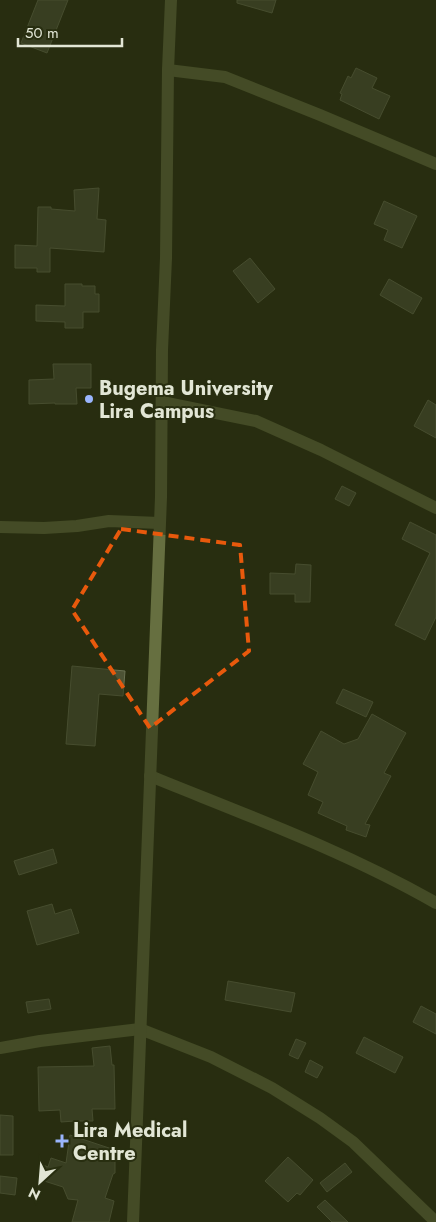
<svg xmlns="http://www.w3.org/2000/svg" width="436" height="1222" viewBox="0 0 436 1222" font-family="Jost,sans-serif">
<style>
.building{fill:#4d5335;stroke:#6b7253}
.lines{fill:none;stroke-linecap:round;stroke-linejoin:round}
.minor{stroke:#666f40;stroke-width:12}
.tertiary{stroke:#666f40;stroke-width:12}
.marked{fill:none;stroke:#e8590c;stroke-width:4;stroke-dasharray:10 6;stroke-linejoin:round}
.poi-dot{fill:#9ab5fd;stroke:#282e10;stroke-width:2}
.labels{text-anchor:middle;stroke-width:4;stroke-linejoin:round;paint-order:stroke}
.poi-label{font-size:20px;font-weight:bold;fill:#e2e6d5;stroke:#282e10;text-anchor:start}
</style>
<rect width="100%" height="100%" fill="#282e10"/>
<!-- building -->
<g class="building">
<polygon points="38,0 68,0 47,53 21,43"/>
<polygon points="237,0 276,0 272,13 237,3"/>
<polygon points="356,68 377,78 372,88 390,96 379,119 340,100 342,94 340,93 348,76 351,78"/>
<polygon points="99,188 97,219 106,220 104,252 50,248 50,272 37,272 37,268 15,268 15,245 37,246 38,207 51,207 51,209 75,211 74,190"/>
<polygon points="384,201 417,216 402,248 384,240 388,230 374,224"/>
<polygon points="250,258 275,289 258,303 233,271"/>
<polygon points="389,279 422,298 413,314 380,295"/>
<polygon points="65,284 82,284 82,286 95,286 95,294 99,294 99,312 83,312 83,328 65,328 65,322 36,321 36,305 65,306"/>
<polygon points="53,364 91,364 91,388 76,388 77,404 55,404 55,403 29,404 29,380 54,379"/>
<polygon points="428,400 436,405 436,438 414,426"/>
<polygon points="342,486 356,493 349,506 335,499"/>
<polygon points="410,522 436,535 436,617 425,640 395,625 430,553 402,539"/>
<polygon points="296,564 311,565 310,602 295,602 295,594 270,594 270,573 295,574"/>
<polygon points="72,666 125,671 123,696 99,694 95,746 66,744"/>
<polygon points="343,689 373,702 366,717 336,703"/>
<polygon points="372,714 406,733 384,773 391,776 365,824 370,825 366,837 346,830 347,826 318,813 323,802 308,795 318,772 303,764 321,731 344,744 358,739"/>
<polygon points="53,849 57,863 19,875 14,861"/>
<polygon points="52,904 55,914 71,909 79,933 37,945 27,911"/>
<polygon points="228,981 295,993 291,1012 225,1000"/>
<polygon points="49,999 51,1009 28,1013 26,1002"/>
<polygon points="421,1006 436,1014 436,1034 413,1022"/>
<polygon points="364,1037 403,1057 395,1073 356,1053"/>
<polygon points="296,1039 306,1043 298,1059 289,1055"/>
<polygon points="110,1046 112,1065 114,1065 115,1109 92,1109 93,1121 75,1121 61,1122 60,1110 39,1111 38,1067 94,1066 92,1048"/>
<polygon points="310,1060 323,1067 317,1078 305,1072"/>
<polygon points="0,1115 13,1116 13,1155 0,1155"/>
<polygon points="70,1135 115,1150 115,1173 113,1174 105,1198 114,1201 109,1222 72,1222 78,1200 68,1199 63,1187 38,1179 43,1165 48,1167 51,1158 66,1163"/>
<polygon points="288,1157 313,1180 300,1195 297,1193 288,1202 265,1181"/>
<polygon points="345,1163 352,1172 327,1192 320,1183"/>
<polygon points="0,1176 17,1178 15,1195 0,1193"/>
<polygon points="325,1200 348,1222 332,1222 317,1207"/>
</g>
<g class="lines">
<!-- minor -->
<g class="minor">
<polyline points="168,70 225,77 320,115 436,164"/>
<polyline points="162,402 256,421 321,450 436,508"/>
<polyline points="0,527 44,528 77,526 109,521 159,523"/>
<path d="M150 776C246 815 345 851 436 903"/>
<polyline points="0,1048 40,1041 140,1029 211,1057 272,1088 320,1118 353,1142 436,1222"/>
</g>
<!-- tertiary -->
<polyline class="tertiary" points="133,1222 161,497 162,350 166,258 168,70 171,0"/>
</g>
<!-- marked area -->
<path d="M0 0H436V1222H0ZM121 529 240 545 249 651 150 728 72 610Z" fill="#282e10" fill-opacity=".55" fill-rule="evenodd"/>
<path class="marked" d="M121 529 240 545 249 651 150 728 72 610Z"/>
<!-- markers -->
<g class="poi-dot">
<circle cx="89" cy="399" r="5"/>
<path d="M59.5 1133.5h5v5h5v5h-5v5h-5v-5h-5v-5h5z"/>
</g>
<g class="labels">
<!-- poi labels -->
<g class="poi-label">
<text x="99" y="395">Bugema University<tspan x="99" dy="23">Lira Campus</tspan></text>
<text x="73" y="1137">Lira Medical<tspan x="73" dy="23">Centre</tspan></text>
</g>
</g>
<!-- north arrow -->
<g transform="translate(40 1182) rotate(206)" stroke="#282e10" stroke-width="4" paint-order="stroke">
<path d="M0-4L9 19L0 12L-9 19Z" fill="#e2e6d5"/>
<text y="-8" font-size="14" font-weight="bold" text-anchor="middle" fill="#e2e6d5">N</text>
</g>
<!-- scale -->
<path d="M18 38v8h104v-8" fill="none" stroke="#e2e6d5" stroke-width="2.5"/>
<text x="25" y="38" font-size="15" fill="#e2e6d5" stroke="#282e10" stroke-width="4" paint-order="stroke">50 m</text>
</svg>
